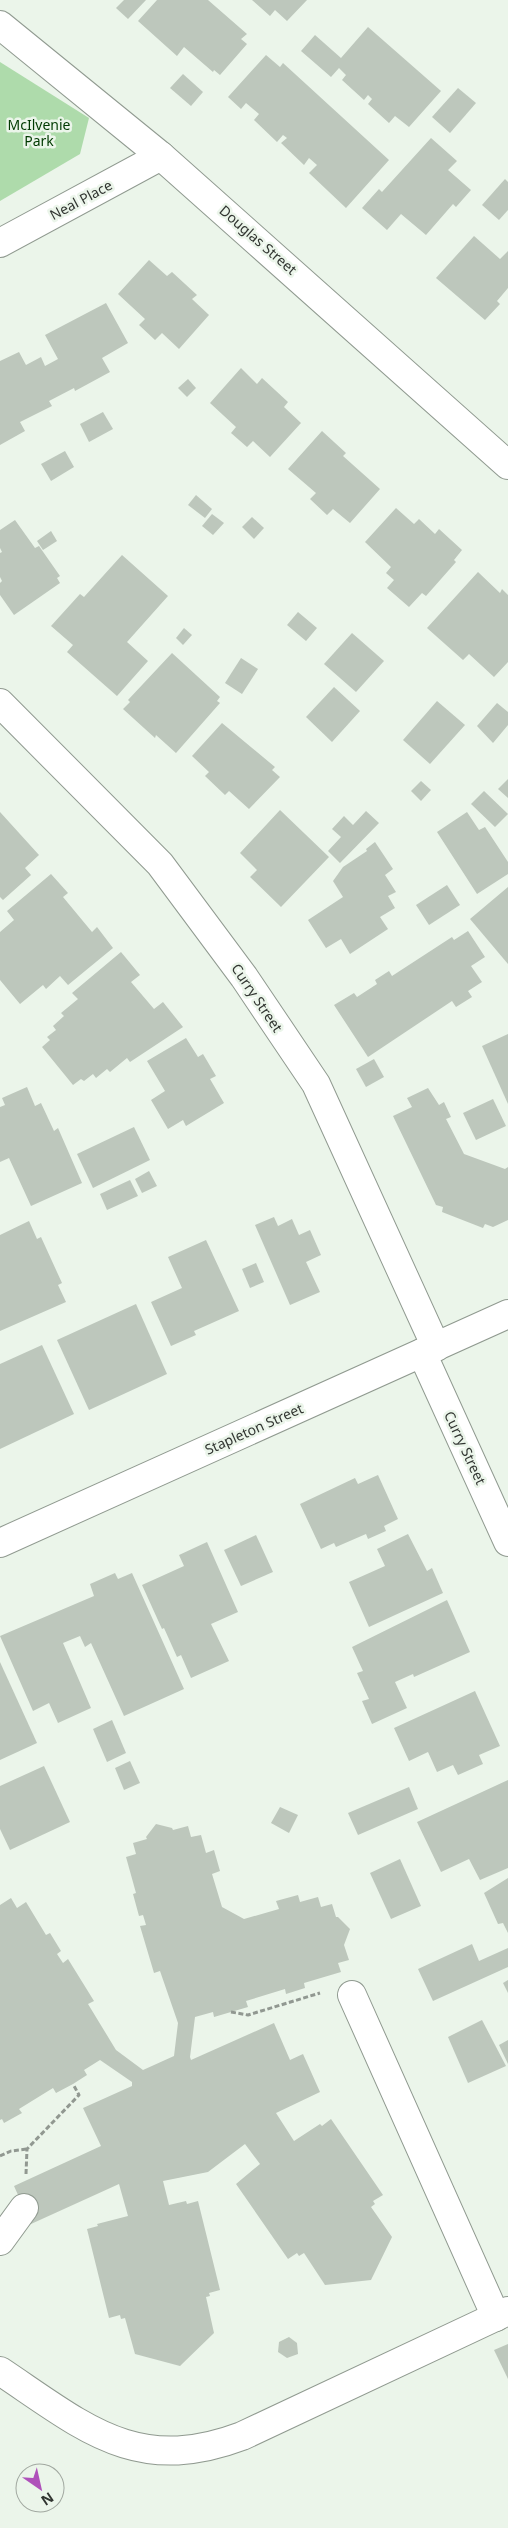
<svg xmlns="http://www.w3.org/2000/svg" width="508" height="2528" viewBox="0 0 508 2528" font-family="'Noto Sans',sans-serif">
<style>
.green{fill:#aedbab}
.building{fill:#bdc7bc}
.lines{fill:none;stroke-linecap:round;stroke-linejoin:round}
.minor-casing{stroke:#909a90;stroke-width:30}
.path{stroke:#919891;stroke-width:3;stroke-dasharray:5 2.5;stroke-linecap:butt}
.minor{stroke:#fff;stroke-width:28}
.labels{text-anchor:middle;stroke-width:5;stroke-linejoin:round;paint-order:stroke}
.park-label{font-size:14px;fill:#003a01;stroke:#ebf5ea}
.street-label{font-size:14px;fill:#313531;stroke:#ebf5ea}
</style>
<rect width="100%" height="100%" fill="#ebf5ea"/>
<!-- green -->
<polygon class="green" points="0,62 89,118 80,154 0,201"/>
<!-- building -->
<g class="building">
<polygon points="124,0 146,0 128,19 116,8"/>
<polygon points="157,0 208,0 247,34 241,39 247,44 220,75 214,70 213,72 184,47 177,56 138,21"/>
<polygon points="252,0 307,0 287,21 275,10 270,16"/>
<polygon points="368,27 441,91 409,127 395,116 389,123 368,104 372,99 368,95 364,100 342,80 346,75 339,68 331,77 301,51 315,35 341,58"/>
<polygon points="266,55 280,67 283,63 389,160 346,208 309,173 317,165 309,158 304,165 281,143 287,138 283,135 277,142 254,120 259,114 246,103 241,109 228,97"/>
<polygon points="183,74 203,92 191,106 170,88"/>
<polygon points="458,88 476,103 450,133 432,117"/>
<polygon points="431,138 457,161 448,170 471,190 456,207 453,204 426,235 401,214 387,230 362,208 379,189 382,192"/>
<polygon points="505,179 508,182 508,210 499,220 482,205"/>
<polygon points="474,236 500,259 508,251 508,288 497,301 500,304 485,320 436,278"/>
<polygon points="149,260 167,276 172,272 197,295 192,299 209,315 179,349 162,333 155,340 139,325 145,319 118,294"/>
<polygon points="106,303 128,343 102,358 110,372 75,391 74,388 49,401 52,406 20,422 25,431 0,445 0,361 19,352 26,365 41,357 45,366 58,359 45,335"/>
<polygon points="241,368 257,384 262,378 288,402 284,407 301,423 270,457 253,441 247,447 231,433 236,427 210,403"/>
<polygon points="188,379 196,388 187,397 178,388"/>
<polygon points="103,412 113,429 89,442 80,424"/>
<polygon points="322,431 346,453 343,456 380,489 350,523 333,509 327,515 310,499 316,493 288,469"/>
<polygon points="65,451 74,467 51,481 41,464"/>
<polygon points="196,495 212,509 205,518 188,505"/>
<polygon points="396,508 414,524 419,519 435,534 439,529 462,550 454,560 456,562 426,596 422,593 409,607 387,588 394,580 386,573 391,567 365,542"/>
<polygon points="212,514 224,523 213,535 202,526"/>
<polygon points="252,517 264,528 254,539 242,527"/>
<polygon points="15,520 35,548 39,546 60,576 57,578 60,583 14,615 0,595 0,583 2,581 0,577 0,553 2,552 0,548 0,530"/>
<polygon points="51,531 57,541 43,550 37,541"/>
<polygon points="122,555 168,596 127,642 148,661 117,696 67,652 73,645 51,626 80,594 84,597"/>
<polygon points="478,572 500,593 502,589 508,595 508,662 494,677 469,654 463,660 427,628"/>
<polygon points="298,612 317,628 306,641 287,625"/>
<polygon points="184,628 192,635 183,645 176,638"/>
<polygon points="352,633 384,661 356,692 324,664"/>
<polygon points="172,653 220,697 217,701 220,703 176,753 156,735 155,738 123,709 130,702 128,700"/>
<polygon points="241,658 258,669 242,694 225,683"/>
<polygon points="334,687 360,711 332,742 306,717"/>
<polygon points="437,701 465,725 430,764 403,740"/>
<polygon points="497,703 508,712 508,725 493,743 477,726"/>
<polygon points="222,723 275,767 272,770 280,777 249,809 229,791 225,795 205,776 209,772 192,756"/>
<polygon points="508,779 508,798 498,789"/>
<polygon points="421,781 431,790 421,801 411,791"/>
<polygon points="484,791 508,814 495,827 471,804"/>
<polygon points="280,810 329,857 281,907 250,877 257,870 240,853"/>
<polygon points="366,811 379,823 340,863 328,851 341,837 332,829 344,816 353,825"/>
<polygon points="0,812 39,855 25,868 31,875 3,900 0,897"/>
<polygon points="467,812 479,830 485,827 508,862 508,874 477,894 437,832"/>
<polygon points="375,842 393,869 385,875 396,892 388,896 395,908 380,917 388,929 350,954 341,939 326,948 308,920 343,897 333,881 343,867 367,851 366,849"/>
<polygon points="51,874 68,893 63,897 92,932 97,927 113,948 68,985 60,976 46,989 43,985 20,1004 0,980 0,932 14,920 7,911"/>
<polygon points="447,885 460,905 429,925 416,905"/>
<polygon points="508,887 508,964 470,919"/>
<polygon points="468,931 485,957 471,966 482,982 468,991 472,997 456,1007 452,1001 368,1057 334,1005 354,993 357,997 377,984 375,980 389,971 392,976 452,937 454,940"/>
<polygon points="121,952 140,975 131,982 154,1009 163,1002 183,1027 130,1062 127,1058 110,1072 107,1069 96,1078 93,1074 84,1081 81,1079 73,1085 42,1047 50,1040 47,1037 56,1030 53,1026 64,1016 61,1013 78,999 72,993"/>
<polygon points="508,1034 508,1104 482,1046"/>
<polygon points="186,1038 198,1057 203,1054 216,1076 210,1079 224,1103 186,1126 183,1120 168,1129 151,1100 165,1091 147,1061"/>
<polygon points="374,1059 384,1077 366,1087 356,1069"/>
<polygon points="27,1087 35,1106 41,1103 54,1131 58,1128 82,1183 31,1206 9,1158 0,1162 0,1107 5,1105 2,1098"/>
<polygon points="428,1088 439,1105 444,1102 451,1117 446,1119 464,1154 505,1169 508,1167 508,1220 493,1227 485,1224 483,1228 442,1212 443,1207 436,1205 393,1116 412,1107 407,1098"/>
<polygon points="493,1099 506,1126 476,1140 463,1113"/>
<polygon points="134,1127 150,1160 93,1188 77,1154"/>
<polygon points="149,1171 157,1186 142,1193 135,1179"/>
<polygon points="130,1180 138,1196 107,1210 100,1194"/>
<polygon points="274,1217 278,1226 292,1219 299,1235 310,1230 321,1255 306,1262 320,1292 290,1305 255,1225"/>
<polygon points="29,1221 37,1239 41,1237 62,1283 58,1285 66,1302 0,1331 0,1235"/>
<polygon points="206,1240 239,1311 194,1331 196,1335 171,1346 151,1302 182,1288 168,1257"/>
<polygon points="256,1263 264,1282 250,1288 242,1269"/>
<polygon points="136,1304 167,1374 89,1410 57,1340"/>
<polygon points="42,1345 74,1414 0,1449 0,1364"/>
<polygon points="378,1475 398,1519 384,1526 386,1531 368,1539 366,1534 336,1547 334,1543 321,1549 300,1504 355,1478 358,1484"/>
<polygon points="408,1534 427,1571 432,1568 443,1593 369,1627 349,1582 385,1566 377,1549"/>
<polygon points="256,1535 273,1572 241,1586 224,1550"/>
<polygon points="207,1542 238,1612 211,1624 229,1661 191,1678 181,1655 177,1657 164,1628 162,1629 142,1585 184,1566 179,1555"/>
<polygon points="115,1573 118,1579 132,1573 184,1689 124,1716 91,1643 85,1647 80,1636 63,1643 91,1708 58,1723 49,1703 33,1711 0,1636 94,1596 90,1584"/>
<polygon points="447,1600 470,1652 414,1677 413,1674 395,1682 407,1708 372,1724 362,1701 369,1699 357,1673 363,1671 352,1647"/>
<polygon points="0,1662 37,1743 0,1760"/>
<polygon points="475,1691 500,1746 479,1755 483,1764 458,1775 453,1765 437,1772 428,1752 409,1761 394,1728"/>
<polygon points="112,1720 126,1753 107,1762 93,1729"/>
<polygon points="130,1761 140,1783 124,1790 115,1768"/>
<polygon points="44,1766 70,1822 10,1850 0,1829 0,1786"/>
<polygon points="508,1780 508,1868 480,1880 469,1859 441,1872 417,1822"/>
<polygon points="409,1787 418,1809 358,1835 348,1813"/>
<polygon points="280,1807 298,1815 289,1833 271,1823"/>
<polygon points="156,1824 172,1828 173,1830 188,1826 191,1837 201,1835 206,1853 214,1850 220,1871 212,1874 222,1907 244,1919 279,1909 276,1901 298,1895 300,1902 318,1897 321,1907 332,1904 336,1917 338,1917 350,1929 344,1945 349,1960 338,1963 341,1972 304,1983 305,1988 286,1994 285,1989 246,2001 248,2007 214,2017 213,2012 195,2017 190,2057 191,2060 274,2023 290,2060 303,2054 320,2092 276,2113 294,2141 320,2124 322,2126 331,2119 383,2195 373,2201 375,2204 371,2207 392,2237 371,2280 325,2285 304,2253 299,2256 297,2253 288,2259 236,2184 260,2164 245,2144 208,2172 163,2181 169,2205 186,2201 187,2204 198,2201 220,2290 209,2293 210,2296 206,2297 214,2333 180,2366 135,2354 125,2318 121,2319 120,2315 109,2318 87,2229 98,2226 97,2224 128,2216 119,2184 31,2224 14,2186 101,2146 83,2108 132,2086 132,2082 100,2060 84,2070 87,2075 73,2084 56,2093 53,2088 19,2109 22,2113 4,2123 2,2119 0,2120 0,1905 11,1898 17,1908 26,1902 46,1935 50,1933 61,1951 57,1954 63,1963 68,1959 94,2001 88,2004 116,2050 143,2070 174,2056 178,2023 160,1971 154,1973 140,1926 146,1925 143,1915 139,1916 133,1894 136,1893 126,1857 136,1854 133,1843 147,1839 146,1837"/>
<polygon points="400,1859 421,1906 391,1919 370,1873"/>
<polygon points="508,1878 508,1933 503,1923 498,1924 484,1893"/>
<polygon points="472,1944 479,1961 508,1948 508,1967 433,2001 418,1969"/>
<polygon points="508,1980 508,1993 503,1983"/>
<polygon points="482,2020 506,2066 468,2083 448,2037"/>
<polygon points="508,2040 508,2064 499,2045"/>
<polygon points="289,2337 297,2343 298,2354 287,2358 278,2352 279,2342"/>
<polygon points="508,2344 508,2379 494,2350"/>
</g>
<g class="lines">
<!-- minor casing -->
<g class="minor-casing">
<g id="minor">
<polyline points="0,25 161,156 508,465"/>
<polyline points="0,243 161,156"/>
<polyline points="0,703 160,864 244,977 316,1084 436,1347"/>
<polyline points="422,1353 508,1542"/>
<polyline points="0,1543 508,1314"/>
<polyline points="352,1995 496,2317"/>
<polyline points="0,2241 24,2208"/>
<path d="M0 2371C84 2427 136 2476 242 2436L508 2311"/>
</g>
</g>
<!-- path -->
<g class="path">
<polyline points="231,2012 248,2015 320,1993"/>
<polyline points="0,2156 11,2151 27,2149"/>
<polyline points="26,2174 27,2149 79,2095 73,2084"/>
</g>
<!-- minor -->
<use href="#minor" class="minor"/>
</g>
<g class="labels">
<!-- park labels -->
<g class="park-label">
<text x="39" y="130">McIlvenie<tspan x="39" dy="16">Park</tspan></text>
</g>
<!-- street labels -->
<g class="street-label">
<text transform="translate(81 200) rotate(-28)" y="5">Neal Place</text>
<text transform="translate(258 240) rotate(41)" y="5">Douglas Street</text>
<text transform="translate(257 998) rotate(56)" y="5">Curry Street</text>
<text transform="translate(254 1429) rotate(-24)" y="5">Stapleton Street</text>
<text transform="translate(465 1448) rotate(65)" y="5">Curry Street</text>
</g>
</g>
<!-- north arrow -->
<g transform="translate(40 2488) rotate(146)"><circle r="24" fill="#ebf5ea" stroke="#a1a8a0"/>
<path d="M0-4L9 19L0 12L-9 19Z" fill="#af51ba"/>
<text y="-8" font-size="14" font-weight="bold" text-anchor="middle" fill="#313531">N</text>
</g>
</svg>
